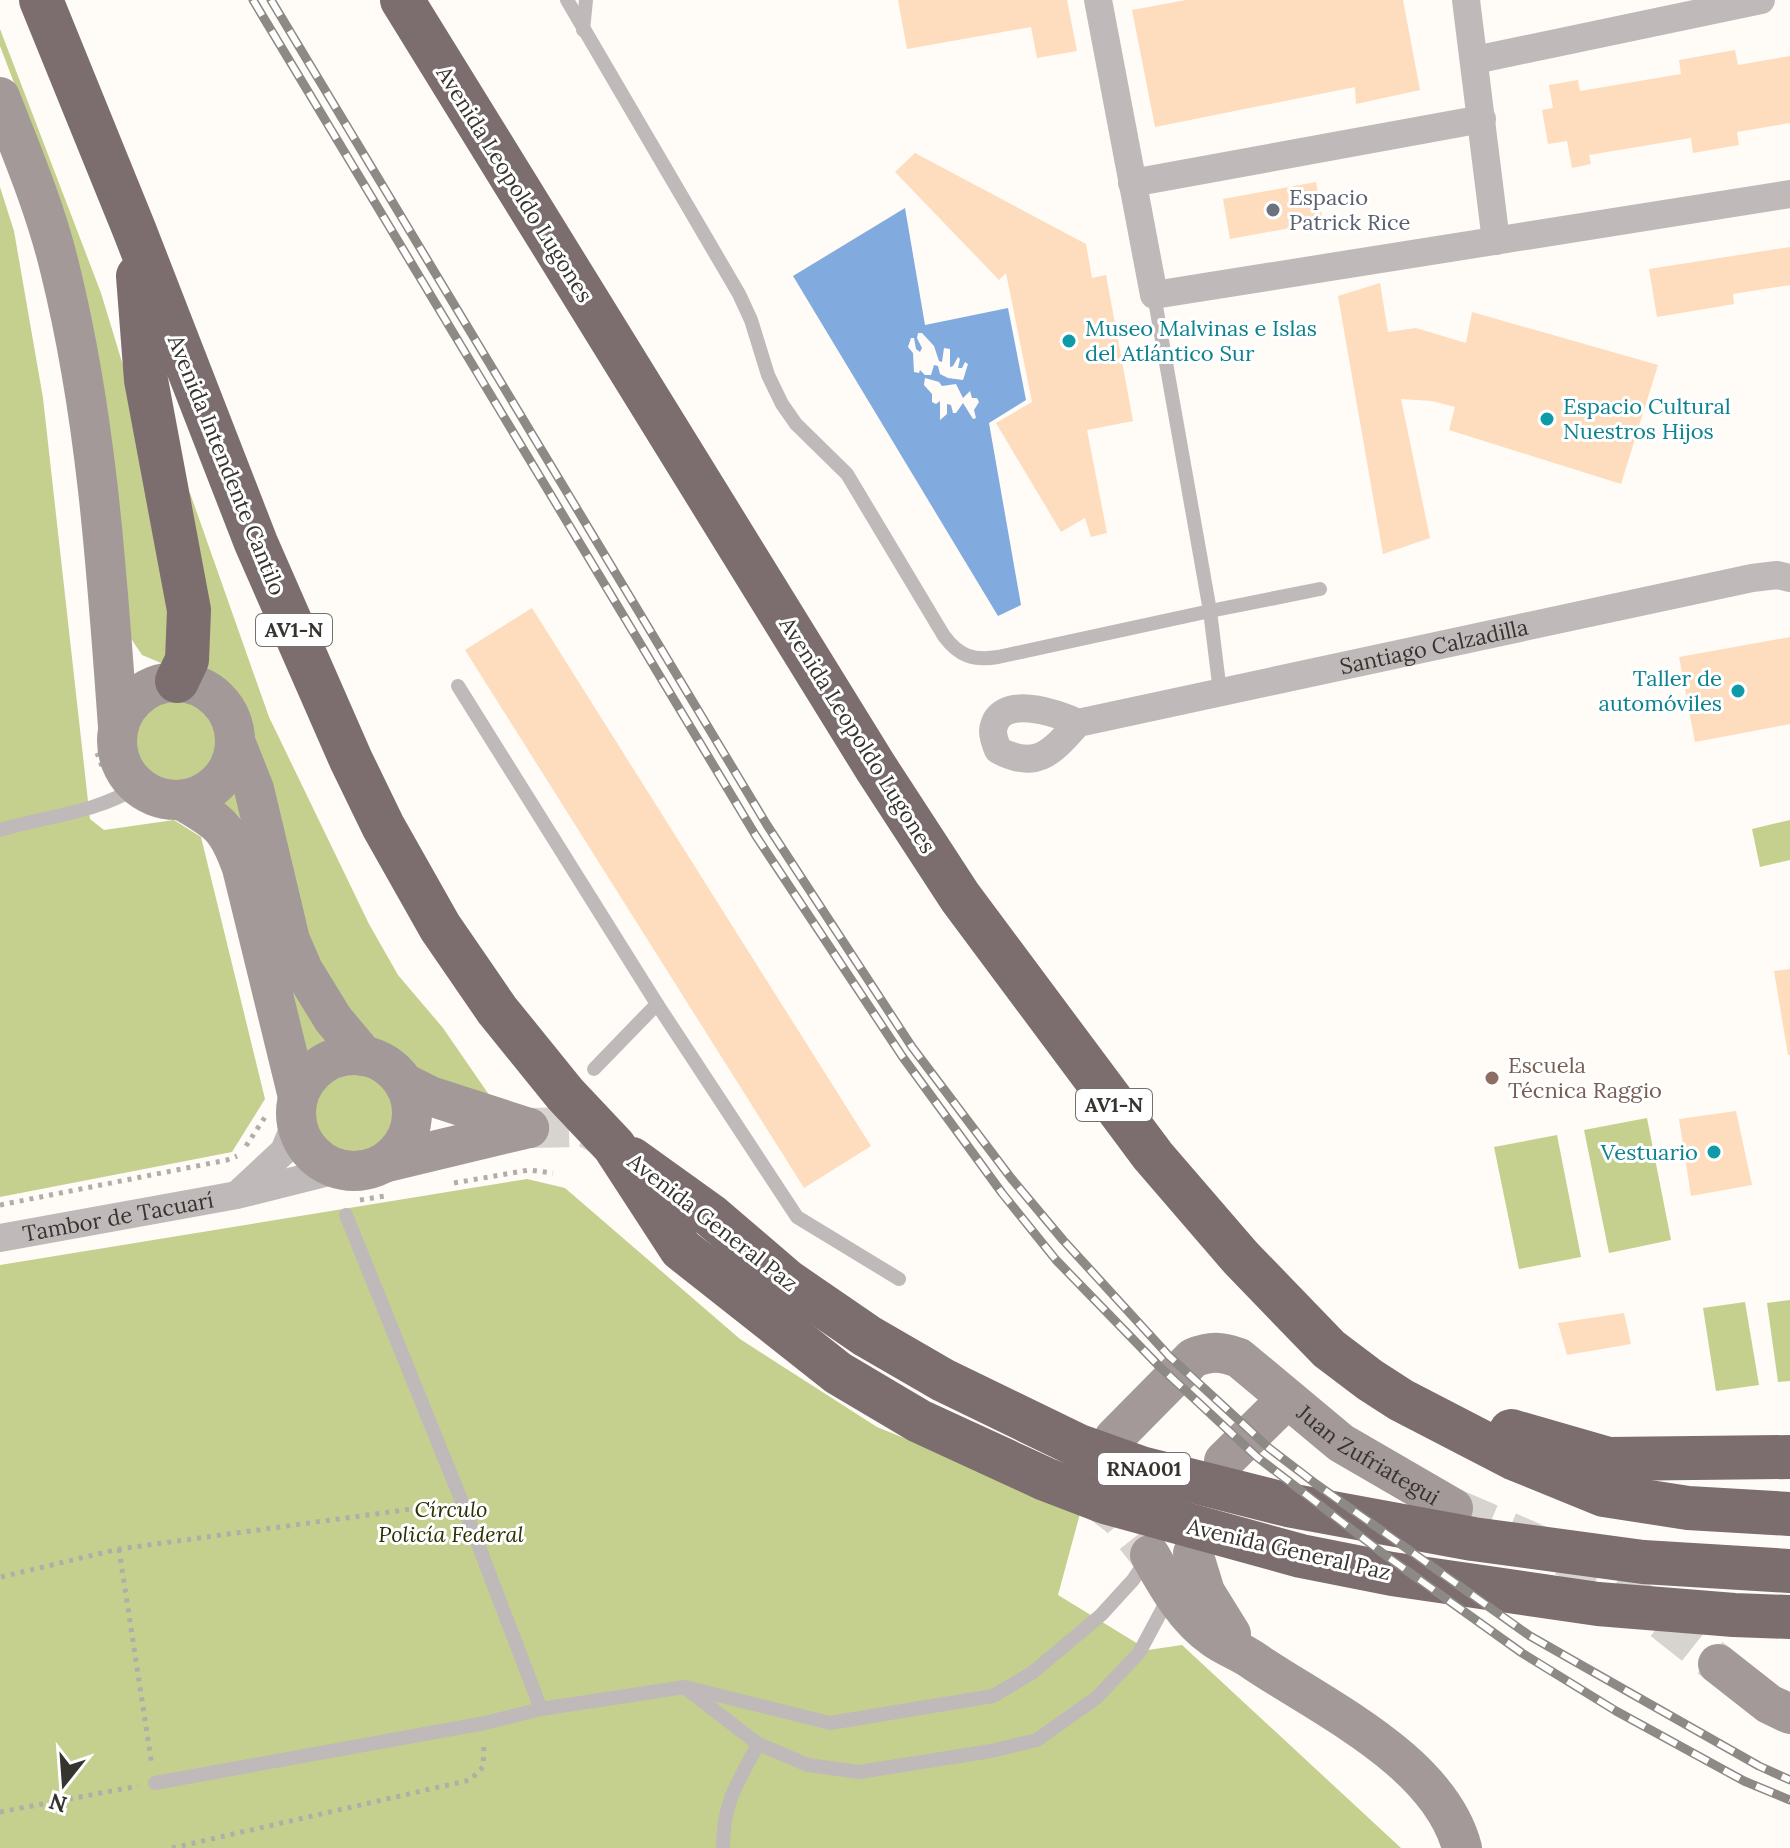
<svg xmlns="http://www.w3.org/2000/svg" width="1790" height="1848" viewBox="0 0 1790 1848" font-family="Lora,serif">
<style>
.green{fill:#c5d08f}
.water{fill:#81abdf;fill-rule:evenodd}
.building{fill:#fdddbe}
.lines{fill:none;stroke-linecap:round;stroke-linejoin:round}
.secondary-tunnel{stroke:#d7d3ce;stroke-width:40;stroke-dasharray:40 20;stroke-linecap:butt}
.path{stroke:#b1ada9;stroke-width:5;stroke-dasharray:4 6;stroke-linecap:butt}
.lane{stroke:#c0b9b9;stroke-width:14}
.street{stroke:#c0b9b9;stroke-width:28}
.secondary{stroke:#a39999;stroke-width:40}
.highway{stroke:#7c6e6e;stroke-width:44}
.rail-casing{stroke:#8d8984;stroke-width:9}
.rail{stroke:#fff;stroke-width:6;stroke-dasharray:18;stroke-linecap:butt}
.worship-dot{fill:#6b7280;stroke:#fff;stroke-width:3}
.culture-dot{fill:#0f9aa8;stroke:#fff;stroke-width:3}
.education-dot{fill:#8d6e63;stroke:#fff;stroke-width:3}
.labels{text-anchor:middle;stroke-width:6;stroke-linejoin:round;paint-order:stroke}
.shield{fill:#fff;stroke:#73706d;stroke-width:2}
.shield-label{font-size:20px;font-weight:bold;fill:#37332f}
.street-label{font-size:22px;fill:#37332f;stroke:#fff}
.worship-label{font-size:22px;fill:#5b616d;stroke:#fff;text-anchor:start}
.culture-label{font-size:22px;fill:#0d838f;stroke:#fff;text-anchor:start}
.education-label{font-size:22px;fill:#785e54;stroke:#fff;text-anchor:start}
.park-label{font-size:22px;font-style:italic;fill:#2b3100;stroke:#fff}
</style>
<rect width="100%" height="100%" fill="#fffbf6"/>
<!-- green -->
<g class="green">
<polygon points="0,29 101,293 135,405 182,638 161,663 142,655 128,634 27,117 0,46"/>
<polygon points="0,187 14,231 43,398 90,819 104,830 174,820 201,837 265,1099 232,1152 0,1197"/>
<polygon points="176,493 190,493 269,717 369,924 398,975 443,1028 494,1102 420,1076 392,1060 349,1024 320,982 278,847 249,721 240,698 219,676 200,668"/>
<circle cx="180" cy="739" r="44"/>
<polygon points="237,783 342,1045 319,1054 303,1067 218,809"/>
<polygon points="1790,820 1790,860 1760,867 1752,829"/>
<path d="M359 1066C388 1079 399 1090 406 1121 354 1213 280 1121 330 1076 337 1070 350 1068 359 1066Z"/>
<polygon points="1647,1118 1671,1240 1609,1253 1584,1130"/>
<polygon points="1557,1135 1581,1257 1519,1269 1494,1147"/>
<polygon points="527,1179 565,1188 740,1339 877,1427 1081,1510 1058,1595 1148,1650 1182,1645 1401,1848 0,1848 0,1265"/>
<polygon points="1790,1300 1790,1381 1778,1382 1767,1303"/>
<polygon points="1745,1302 1759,1385 1716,1391 1703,1308"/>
</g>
<!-- water -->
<path class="water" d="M905 208 925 325 1008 308 1026 400 989 423 1021 605 998 616 793 276ZM918 333H922L934 346 939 361 942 362 944 348 950 349V367L953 366 958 357 960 359 958 368H962L965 362 968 364 963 380 948 378 940 374 938 366 934 365 931 375H925L920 370 919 373 914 372 913 353 908 347 911 338H914L916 349 920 352 922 348 917 338ZM925 378 939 382 942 386 956 384 963 398 970 391 972 398H977L979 402 974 410 976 418 973 419 963 403 956 413H953L951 405 947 404V414L940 420V401L936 404 932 402V394L924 385Z"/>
<!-- building -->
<g class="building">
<polygon points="898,0 1067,0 1077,51 1037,58 1031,27 907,49"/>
<polygon points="1186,0 1403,0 1420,90 1356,104 1355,87 1155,127 1132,10"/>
<polygon points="1735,50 1738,65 1790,56 1790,123 1737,132 1739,145 1693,153 1691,138 1589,155 1591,164 1572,168 1567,141 1548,144 1542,110 1553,108 1549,85 1578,80 1580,91 1681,74 1679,60"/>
<polygon points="915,153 1086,244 1092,278 1106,275 1133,421 1087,430 1107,533 1091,537 1085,518 1061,532 996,423 1032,402 1006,273 999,280 895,172"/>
<polygon points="1316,182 1323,222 1230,239 1223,199"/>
<polygon points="1790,247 1790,285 1733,294 1734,304 1657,317 1649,269"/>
<polygon points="1380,283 1388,332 1416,328 1466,343 1472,312 1658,365 1621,484 1449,430 1455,407 1432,401 1401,399 1430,538 1383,554 1338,296"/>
<polygon points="532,608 871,1146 804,1188 465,650"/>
<polygon points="1790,637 1790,724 1695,742 1679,657"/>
<polygon points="1790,969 1790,1055 1788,1055 1774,971"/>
<polygon points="1736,1111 1752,1185 1691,1196 1679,1119"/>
<polygon points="1624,1313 1631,1344 1567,1355 1558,1323"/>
</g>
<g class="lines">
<!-- secondary-tunnel -->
<g class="secondary-tunnel">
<polyline points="529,1128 586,1127 615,1143"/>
<polyline points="1092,1496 1120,1517 1150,1555"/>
<polyline points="1453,1508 1605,1574 1718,1664"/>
</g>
<!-- path -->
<g class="path">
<polyline points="97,753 103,769 118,777"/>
<polyline points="246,1146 267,1114"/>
<polyline points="454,1183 529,1170 553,1173"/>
<polyline points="360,1200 385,1196"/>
<polyline points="0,1205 227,1160 237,1156"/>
<polyline points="119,1549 152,1766"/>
<polyline points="1,1577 119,1549 441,1505"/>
<polyline points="0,1812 138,1786"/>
<polyline points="172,1848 470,1780 483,1767 484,1744"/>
</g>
<!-- lane -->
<g class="lane">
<path d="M567 0 739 294 751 320 768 375 782 404 796 424 847 474 944 636C959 656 973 661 998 657L1210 611 1154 295"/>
<polyline points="583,30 586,0"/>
<polyline points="458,686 657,1004 594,1069"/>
<polyline points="1220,692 1210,611 1320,589"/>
<path d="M0 830C46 816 96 813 137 787"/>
<polyline points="657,1004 797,1217 899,1279"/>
<polyline points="346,1215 462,1502 541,1709"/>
<polyline points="688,1690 758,1744 808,1765 859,1772 991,1751 1037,1740 1096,1698 1139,1653 1170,1595"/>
<polyline points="155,1783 485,1723 541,1709 685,1687 830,1723 993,1696 1032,1673 1101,1615 1133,1580 1148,1558"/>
<path d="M723 1848C723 1801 738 1783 758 1744"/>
</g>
<!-- street -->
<g class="street">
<polyline points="1098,0 1154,295 1790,194"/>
<polyline points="1466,0 1496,241"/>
<polyline points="1475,60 1761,0"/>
<polyline points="1132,183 1482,119"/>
<path id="s1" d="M1078 723C1058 713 997 692 993 731 993 737 996 745 998 750 1037 771 1052 752 1078 723L1752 578 1777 575 1790 578"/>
<polyline points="240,1192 284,1151 296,1122"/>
<path id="s2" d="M0 1238 237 1195 337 1170"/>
</g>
<!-- secondary -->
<g class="secondary">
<path d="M0 97C22 153 46 210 60 269 97 418 107 574 118 727"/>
<circle cx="176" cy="741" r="59"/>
<polyline points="237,746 254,789 290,940 303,970 333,1019 364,1056"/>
<path d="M183 801C220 822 228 828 242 868L298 1097"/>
<circle cx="354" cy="1113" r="58"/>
<polyline points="406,1084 430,1096 529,1128"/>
<polyline points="387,1162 529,1128"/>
<path id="s3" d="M1114 1438 1193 1358C1210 1351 1221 1351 1239 1358L1341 1443 1453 1508"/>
<polyline points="1224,1461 1287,1399"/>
<polyline points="1193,1553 1205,1592 1231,1634"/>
<path d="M1150 1555C1167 1585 1185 1618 1214 1638 1225 1646 1239 1651 1251 1659 1321 1707 1439 1760 1462 1848"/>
<polyline points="1718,1664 1769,1704 1790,1714"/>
</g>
<!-- highway -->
<g class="highway">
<polyline points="41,0 134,229 256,543 351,760 383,826 440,927 497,1010 565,1094 614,1146 681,1249 838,1373 919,1421 1045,1479 1105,1502 1301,1556 1392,1574 1598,1604 1734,1615 1790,1617"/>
<polyline points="402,0 876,768 960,897 1153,1156 1241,1258 1329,1349 1370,1380 1401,1400 1513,1458 1604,1495 1688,1508 1790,1514"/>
<polyline points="138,276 146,380 189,610 187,660 177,681"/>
<polyline points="632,1159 710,1215 787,1281 867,1336 943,1380 1079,1446 1141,1468 1288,1505 1473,1539 1643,1562 1790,1571"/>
<polyline points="1511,1431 1608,1459 1790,1457"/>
</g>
<!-- rail casing -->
<g class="rail-casing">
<g id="rail">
<polyline points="253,0 756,836 902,1056 1002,1193 1056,1260 1159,1366 1257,1457 1385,1555 1522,1653 1616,1711 1744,1781 1790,1800"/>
<polyline points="271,0 767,825 912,1047 1011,1178 1063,1240 1169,1356 1269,1448 1316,1484 1530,1636 1759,1766 1790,1780"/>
</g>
</g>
<!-- rail -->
<use href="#rail" class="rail"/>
</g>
<!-- markers -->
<circle class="worship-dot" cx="1273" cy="210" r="8"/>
<g class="culture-dot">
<circle cx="1069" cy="341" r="8"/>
<circle cx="1547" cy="419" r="8"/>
<circle cx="1738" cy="691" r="8"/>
<circle cx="1714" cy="1152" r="8"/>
</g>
<circle class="education-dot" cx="1492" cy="1078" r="8"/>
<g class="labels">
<!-- shield labels -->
<g class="shield">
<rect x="256" y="614" width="76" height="32" rx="6"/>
<rect x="1076" y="1089" width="76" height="32" rx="6"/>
<rect x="1098" y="1453" width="92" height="32" rx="6"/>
</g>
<g class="shield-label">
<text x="294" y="637">AV1-N</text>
<text x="1114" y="1112">AV1-N</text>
<text x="1144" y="1476">RNA001</text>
</g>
<!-- street labels -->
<g class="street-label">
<text transform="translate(515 184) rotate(58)" y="8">Avenida Leopoldo Lugones</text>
<text transform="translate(227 465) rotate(68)" y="8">Avenida Intendente Cantilo</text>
<text dy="8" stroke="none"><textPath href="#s1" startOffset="578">Santiago Calzadilla</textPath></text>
<text transform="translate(858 735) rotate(58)" y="8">Avenida Leopoldo Lugones</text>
<text dy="8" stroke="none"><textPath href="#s2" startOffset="120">Tambor de Tacuarí</textPath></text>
<text transform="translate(713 1222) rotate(38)" y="8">Avenida General Paz</text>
<text dy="8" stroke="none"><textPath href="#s3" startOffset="322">Juan Zufriategui</textPath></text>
<text transform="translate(1289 1549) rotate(13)" y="8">Avenida General Paz</text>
</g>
<!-- worship labels -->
<g class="worship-label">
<text x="1289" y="205">Espacio<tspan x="1289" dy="25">Patrick Rice</tspan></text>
</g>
<!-- culture labels -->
<g class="culture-label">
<text x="1085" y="336">Museo Malvinas e Islas<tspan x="1085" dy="25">del Atlántico Sur</tspan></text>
<text x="1563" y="414">Espacio Cultural<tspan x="1563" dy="25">Nuestros Hijos</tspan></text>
<text x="1722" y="686" text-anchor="end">Taller de<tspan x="1722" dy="25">automóviles</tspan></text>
<text x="1698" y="1160" text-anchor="end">Vestuario</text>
</g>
<!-- education labels -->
<g class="education-label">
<text x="1508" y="1073">Escuela<tspan x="1508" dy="25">Técnica Raggio</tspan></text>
</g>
<!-- park labels -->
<g class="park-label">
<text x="451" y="1517">Círculo<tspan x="451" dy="25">Policía Federal</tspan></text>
</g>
</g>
<!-- north arrow -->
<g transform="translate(64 1784) rotate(197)" stroke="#ffffff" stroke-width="6" paint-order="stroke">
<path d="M0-6L14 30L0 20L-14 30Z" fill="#37332f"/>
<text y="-12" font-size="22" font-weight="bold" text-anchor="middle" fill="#37332f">N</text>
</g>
</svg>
